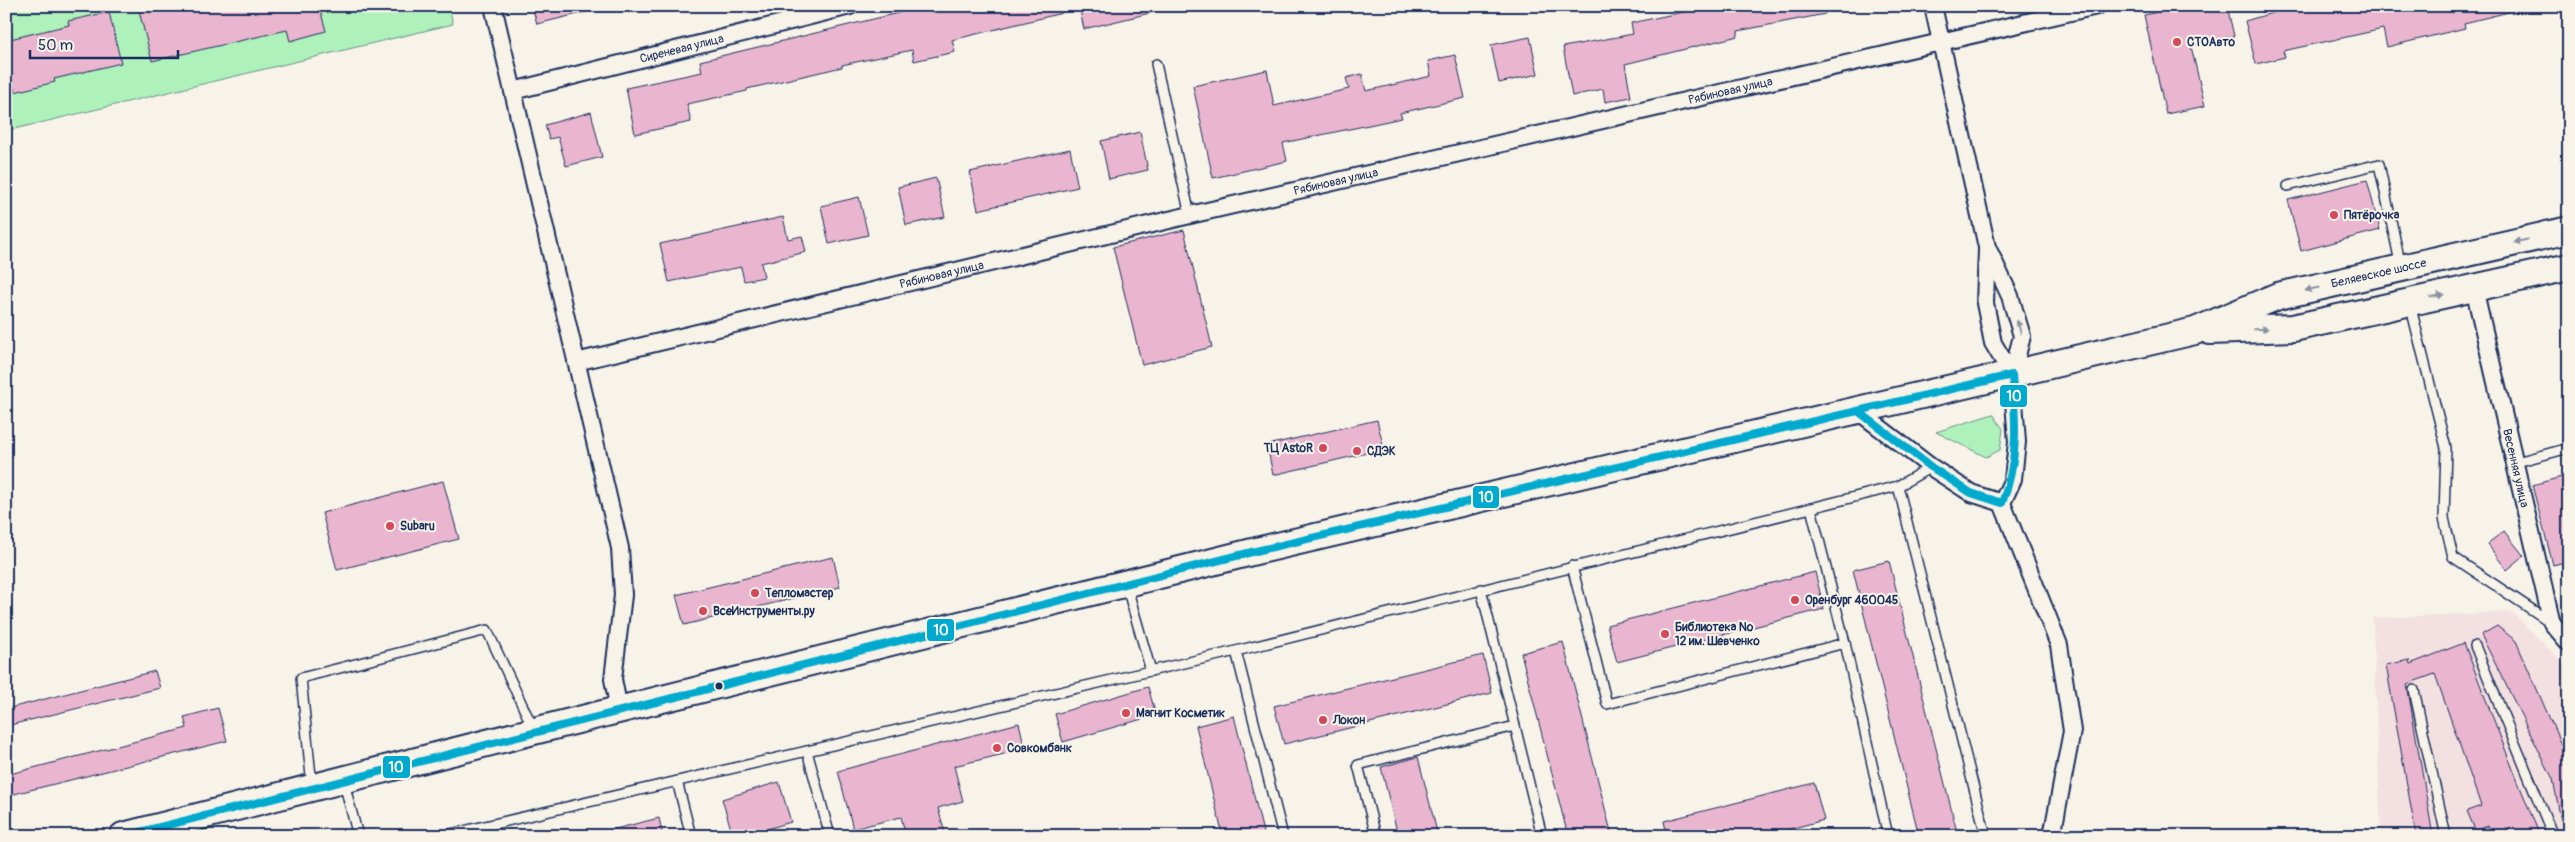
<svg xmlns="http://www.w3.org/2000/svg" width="2575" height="842" viewBox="0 0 2575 842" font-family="Pangolin,sans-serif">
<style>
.built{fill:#f3e0e0}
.green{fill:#aff1ba;stroke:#65908c}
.building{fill:#eab5cf;stroke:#1b2f5e}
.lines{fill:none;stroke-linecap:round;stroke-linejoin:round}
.service-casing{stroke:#1b2f5e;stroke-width:12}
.minor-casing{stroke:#1b2f5e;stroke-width:20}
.primary-casing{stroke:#1b2f5e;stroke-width:30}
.service{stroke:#f7f3e8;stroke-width:9}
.minor{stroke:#f7f3e8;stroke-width:16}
.primary{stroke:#f7f3e8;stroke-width:26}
.bus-1-casing{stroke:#f7f3e8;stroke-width:11}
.bus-1{stroke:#00a9ce;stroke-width:8}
.oneway{fill:#8991a3}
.poi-dot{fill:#d1495b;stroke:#f7f3e8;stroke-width:2}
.bus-dot{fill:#1b2f5e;stroke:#f7f3e8;stroke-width:2}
.labels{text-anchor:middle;stroke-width:4;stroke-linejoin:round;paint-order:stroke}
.poi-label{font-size:12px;font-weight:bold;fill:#1b2f5e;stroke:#f7f3e8;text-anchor:start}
.street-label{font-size:12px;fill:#1b2f5e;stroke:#f7f3e8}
.line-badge{stroke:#f7f3e8;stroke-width:2}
.badge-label{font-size:14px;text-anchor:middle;font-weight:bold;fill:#fff}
</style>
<rect width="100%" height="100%" fill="#f7f3e8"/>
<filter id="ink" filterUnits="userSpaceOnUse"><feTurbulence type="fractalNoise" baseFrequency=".02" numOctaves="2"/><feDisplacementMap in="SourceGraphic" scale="10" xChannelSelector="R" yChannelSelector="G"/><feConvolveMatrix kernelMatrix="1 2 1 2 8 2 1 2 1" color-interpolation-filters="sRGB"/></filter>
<g filter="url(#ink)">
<!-- built -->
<polygon class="built" points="2512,612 2569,669 2569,836 2381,836 2373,618"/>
<!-- green -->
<g class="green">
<polygon points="6,6 449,6 453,24 6,131"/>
<polygon points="1993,414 2003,429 2000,450 1986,457 1936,432"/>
</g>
<!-- building -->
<g class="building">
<polygon points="158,6 319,6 326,31 290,41 287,30 152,61 139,11"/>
<polygon points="532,6 585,6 586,12 537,24"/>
<polygon points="927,6 1061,6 1062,13 952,40 955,52 914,61 912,50 842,65 842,67 747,89 747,91 687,104 691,122 635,134 626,88 702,72 700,61"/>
<polygon points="1079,6 1153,6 1154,12 1084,29"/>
<polygon points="1693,6 1824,6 1825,14 1738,31 1738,36 1625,64 1631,97 1605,102 1603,89 1572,96 1563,47 1633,34 1631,23 1693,10"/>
<polygon points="2186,6 2227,6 2234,36 2191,46 2205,106 2166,114 2144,15"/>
<polygon points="2296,6 2509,6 2509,12 2464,23 2465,28 2387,47 2383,29 2283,51 2285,57 2256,64 2245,21"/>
<polygon points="109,12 121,63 54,79 55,82 15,92 6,55 6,40 69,25 68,21"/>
<polygon points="1530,37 1538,74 1499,83 1491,45"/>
<polygon points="1455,55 1465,98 1400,113 1402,118 1283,143 1287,161 1213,178 1193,86 1267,70 1274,106 1349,89 1346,78 1362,74 1366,91 1431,76 1428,61"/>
<polygon points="591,112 602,157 566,166 558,137 549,139 545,125"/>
<polygon points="1140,132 1148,170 1109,179 1101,141"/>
<polygon points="1070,149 1078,187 978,210 970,172"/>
<polygon points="936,178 945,217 906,225 898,187"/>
<polygon points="2367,180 2380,230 2301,251 2288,200"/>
<polygon points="859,197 868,235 829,244 821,206"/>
<polygon points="783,217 788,239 802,236 806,252 761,263 764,277 744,281 741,267 669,282 660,244"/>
<polygon points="1184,230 1212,347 1142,365 1113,247"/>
<polygon points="1377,420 1384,449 1273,475 1267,445"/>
<polygon points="2569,475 2569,561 2553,565 2532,485"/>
<polygon points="443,481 459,539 337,570 322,513"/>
<polygon points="2504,531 2524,556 2507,570 2487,544"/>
<polygon points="833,557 840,587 684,625 676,595"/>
<polygon points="1889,561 1958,836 1919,836 1853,570"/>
<polygon points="1815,572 1824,609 1617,662 1607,625"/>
<polygon points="2497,626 2516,641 2569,763 2569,821 2561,821 2553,779 2481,635"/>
<polygon points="1563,642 1612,836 1568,836 1521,653"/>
<polygon points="2464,643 2514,772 2540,836 2493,836 2488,826 2475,830 2467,811 2481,806 2435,674 2407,684 2433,836 2416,836 2386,665 2409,660 2410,664"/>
<polygon points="1483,655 1492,693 1284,744 1274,706"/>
<polygon points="155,671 160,688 6,726 6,709"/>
<polygon points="1148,687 1156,715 1063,742 1055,714"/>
<polygon points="218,708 227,741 6,796 6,775 187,728 184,717"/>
<polygon points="1234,716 1264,836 1223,836 1196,726"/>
<polygon points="1019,723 1025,749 954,766 963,801 938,808 946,836 906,836 901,817 853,829 838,771"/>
<polygon points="1418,757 1438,836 1398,836 1381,767"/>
<polygon points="779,782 791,822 743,836 733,836 722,799"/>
<polygon points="1814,783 1824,820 1763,836 1667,836 1664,821"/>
<polygon points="659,818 663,836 612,836 611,830"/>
</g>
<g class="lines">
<!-- service casing -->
<g class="service-casing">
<g id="service">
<polyline points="1156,64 1190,215"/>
<polyline points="2288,186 2379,164 2401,267"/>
<polyline points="2410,304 2446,448 2444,518 2453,557 2552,623"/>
<polyline points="2513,463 2569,448"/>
<polyline points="1898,486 1986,836"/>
<polyline points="1811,508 1845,643 1888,836"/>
<polyline points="1572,566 1607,704 1845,643"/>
<polyline points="1126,584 1151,671"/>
<polyline points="2475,646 2553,836"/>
<polyline points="1236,651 1283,836"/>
<polyline points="2414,690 2446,836"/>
<polyline points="1515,726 1542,836"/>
<polyline points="807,751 830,836"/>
<polyline points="677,781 691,836"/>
<polyline points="344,783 358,836"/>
<polyline points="312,786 301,678 487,630 533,728"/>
<polyline points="442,836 1236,651 1811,508 1898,486 1931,467"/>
<polyline points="1376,836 1358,765 1515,726 1481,589"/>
</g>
</g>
<!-- minor casing -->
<g class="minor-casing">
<g id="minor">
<polyline points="493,6 620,548 623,595 613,679 619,710"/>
<polyline points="1933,6 1987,247 2010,296 2022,336 2012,375 2017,442 2013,479 2002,503 2059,645 2072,731 2052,836"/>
<path id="s1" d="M513 91 850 6"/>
<polyline points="1987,250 1985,303 1993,343 2012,375"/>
<path id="s2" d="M2474 288 2552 623 2569 643"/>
<path id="s3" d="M576 362 1190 215 2097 6"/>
<polyline points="1858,411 1931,467 1971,493 2002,503"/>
</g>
</g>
<!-- primary casing -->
<g class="primary-casing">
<g id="primary">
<polyline points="2210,331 2293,328 2569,267"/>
<path id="s4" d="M123 836 534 731 1256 551 2195 331 2278 296 2569 230"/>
</g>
</g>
<!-- service -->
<use href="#service" class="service"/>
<!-- minor -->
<use href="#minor" class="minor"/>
<!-- primary -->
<use href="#primary" class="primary"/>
<!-- bus-1 casing -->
<g class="bus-1-casing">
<path id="bus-1" d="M124 836 1256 551 2012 375C2016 420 2019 460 2002 503L1971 493 1931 467 1858 411"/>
</g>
<!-- bus-1 -->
<use href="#bus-1" class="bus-1"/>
</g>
<!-- one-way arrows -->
<defs><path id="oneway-solid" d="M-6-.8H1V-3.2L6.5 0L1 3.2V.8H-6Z" transform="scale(1.25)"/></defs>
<g class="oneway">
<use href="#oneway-solid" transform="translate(2521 241) rotate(167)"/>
<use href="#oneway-solid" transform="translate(2312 289) rotate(168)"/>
<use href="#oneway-solid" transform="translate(2437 296) rotate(-12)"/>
<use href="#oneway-solid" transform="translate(2019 327) rotate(-106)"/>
<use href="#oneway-solid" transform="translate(2261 329) rotate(-2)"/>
</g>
</g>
<!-- markers -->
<g class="poi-dot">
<circle cx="2177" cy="42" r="5"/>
<circle cx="2334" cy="215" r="5"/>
<circle cx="1323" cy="448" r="5"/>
<circle cx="1357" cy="451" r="5"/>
<circle cx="390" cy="526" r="5"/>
<circle cx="755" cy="593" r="5"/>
<circle cx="1795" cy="600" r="5"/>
<circle cx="703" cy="611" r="5"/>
<circle cx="1665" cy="634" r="5"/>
<circle cx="1126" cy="713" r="5"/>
<circle cx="1323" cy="720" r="5"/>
<circle cx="997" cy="748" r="5"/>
</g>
<circle class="bus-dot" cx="719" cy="686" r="4.5"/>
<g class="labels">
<!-- poi labels -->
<g class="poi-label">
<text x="2187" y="46">СТОАвто</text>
<text x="2344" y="219">Пятёрочка</text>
<text x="1313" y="452" text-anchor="end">ТЦ AstoR</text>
<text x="1367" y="455">СДЭК</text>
<text x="400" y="530">Subaru</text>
<text x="765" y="597">Тепломастер</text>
<text x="1805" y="604">Оренбург 460045</text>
<text x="713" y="615">ВсеИнструменты.ру</text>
<text x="1675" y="631">Библиотека №<tspan x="1675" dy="14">12 им. Шевченко</tspan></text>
<text x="1136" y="717">Магнит Косметик</text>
<text x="1333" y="724">Локон</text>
<text x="1007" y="752">Совкомбанк</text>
</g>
<!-- street labels -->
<g class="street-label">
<text dy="4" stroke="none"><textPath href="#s1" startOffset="174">Сиреневая улица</textPath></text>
<text dy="4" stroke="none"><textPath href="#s3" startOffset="1186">Рябиновая улица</textPath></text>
<text dy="4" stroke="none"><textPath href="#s3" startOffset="781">Рябиновая улица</textPath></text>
<text dy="4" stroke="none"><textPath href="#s3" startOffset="376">Рябиновая улица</textPath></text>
<text dy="4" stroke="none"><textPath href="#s4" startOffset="2326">Беляевское шоссе</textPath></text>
<text dy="4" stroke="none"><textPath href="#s2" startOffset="185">Весенняя улица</textPath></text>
</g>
</g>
<g class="line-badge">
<rect x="1999" y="384" width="29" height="24" rx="5" fill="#00a9ce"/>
<rect x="1472" y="485" width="28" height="24" rx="5" fill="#00a9ce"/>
<rect x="926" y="618" width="29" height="24" rx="5" fill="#00a9ce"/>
<rect x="382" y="755" width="29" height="24" rx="5" fill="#00a9ce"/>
</g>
<g class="badge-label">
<text x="2014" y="401">10</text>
<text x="1486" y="502">10</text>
<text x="941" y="635">10</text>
<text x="396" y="772">10</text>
</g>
<!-- margin -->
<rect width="2575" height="842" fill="none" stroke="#f7f3e8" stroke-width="25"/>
<rect x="12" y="12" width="2550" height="817" fill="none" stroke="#1b2f5e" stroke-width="2" filter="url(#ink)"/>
<!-- scale -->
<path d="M30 50v8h148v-8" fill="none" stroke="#1b2f5e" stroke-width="2.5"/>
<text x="38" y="50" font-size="15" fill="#1b2f5e" stroke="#f7f3e8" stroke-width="4" paint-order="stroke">50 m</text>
</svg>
